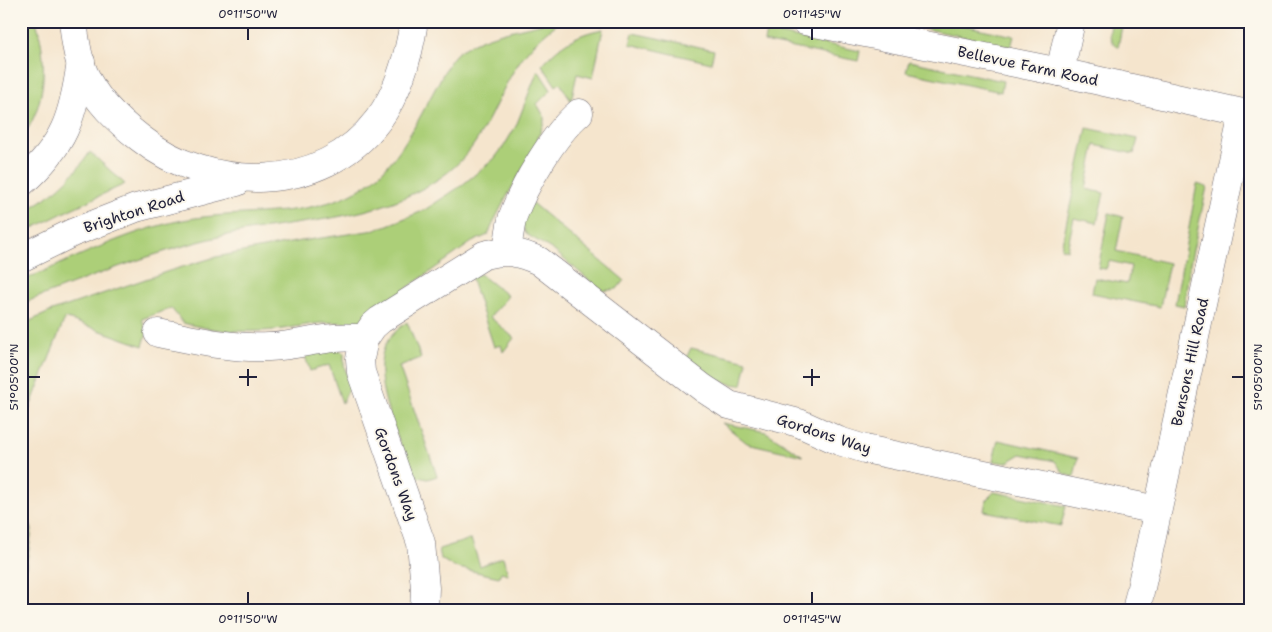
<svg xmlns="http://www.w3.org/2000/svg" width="1272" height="632" viewBox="0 0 1272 632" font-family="'Shantell Sans',sans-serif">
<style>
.green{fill:#accf78;stroke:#67785a}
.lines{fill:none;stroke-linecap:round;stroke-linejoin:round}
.street-casing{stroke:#6c666e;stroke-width:29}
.secondary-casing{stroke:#6c666e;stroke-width:29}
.street{stroke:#fff;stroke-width:28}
.secondary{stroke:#fff;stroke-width:28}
.ticks{fill:none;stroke:#22223b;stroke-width:2}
.labels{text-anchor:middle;stroke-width:4;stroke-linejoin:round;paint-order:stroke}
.street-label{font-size:15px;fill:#22223b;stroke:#fbf7ec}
.neatline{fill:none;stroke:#22223b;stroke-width:2}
.ticks-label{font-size:12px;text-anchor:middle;fill:#22223b}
</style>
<rect width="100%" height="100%" fill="#fbf7ec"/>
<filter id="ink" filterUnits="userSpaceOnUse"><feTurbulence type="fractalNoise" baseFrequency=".02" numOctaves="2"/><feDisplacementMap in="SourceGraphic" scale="10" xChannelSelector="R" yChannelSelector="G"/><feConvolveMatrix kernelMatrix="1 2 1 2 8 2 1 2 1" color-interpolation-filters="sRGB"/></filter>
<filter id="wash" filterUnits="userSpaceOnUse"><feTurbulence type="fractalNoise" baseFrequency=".0096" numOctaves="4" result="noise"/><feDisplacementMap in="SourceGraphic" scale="20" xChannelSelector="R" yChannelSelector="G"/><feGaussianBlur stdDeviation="1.12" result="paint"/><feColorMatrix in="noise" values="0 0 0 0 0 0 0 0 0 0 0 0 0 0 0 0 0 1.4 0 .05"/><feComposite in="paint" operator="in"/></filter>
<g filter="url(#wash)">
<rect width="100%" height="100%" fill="#f5e5cd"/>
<!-- green -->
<g class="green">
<path d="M21 21H36C48 61 47 105 21 139Z"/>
<path d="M551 21H561C545 33 531 45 520 61 492 102 485 148 440 178 376 222 295 220 222 236 153 252 87 278 21 304V281C74 259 127 231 183 220 242 209 306 220 360 189 396 168 417 122 436 87 443 75 450 57 461 50 487 33 522 29 551 21Z"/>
<polygon points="919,21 944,21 1014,36 1011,47 918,27"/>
<path d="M1112 21H1123L1118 47C1108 41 1109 32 1112 21Z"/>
<path d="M603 29 593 78 577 74 571 101 560 83 556 86 542 65C560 44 577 34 603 29Z"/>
<polygon points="766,31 860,51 858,61 764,42"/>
<polygon points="633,33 714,50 711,63 630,44"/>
<polygon points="909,61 1003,81 1001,92 906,72"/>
<path d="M538 70 551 90 537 104 544 116V122C531 162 504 195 488 235L472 242 355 325C329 318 301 327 275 330 244 333 213 331 183 323L171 308 142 319 147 333 143 346 65 318 21 430V325L52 311 169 271 216 257 295 242 375 230 423 211 461 186 494 159 504 146 516 126Z"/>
<polygon points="1087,128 1138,139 1134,154 1095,145 1086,189 1104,193 1097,223 1074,218 1067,250 1061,248"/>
<path d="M90 152 125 184 69 210 21 234V213C49 199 73 178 90 152Z"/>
<polygon points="1197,184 1207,187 1190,264 1184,306 1175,304"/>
<polygon points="532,203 624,280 617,289 602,291 553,250 526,234 521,222"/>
<polygon points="1109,213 1123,217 1116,251 1169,263 1160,307 1092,293 1095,278 1127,284 1131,266 1109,261 1106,269 1098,268"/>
<polygon points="480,274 508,296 490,317 514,338 503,352 501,345 494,347 471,277"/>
<path d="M407 322 421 358 399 366 437 476 428 479 413 476C400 440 371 385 384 348 389 336 398 329 407 322Z"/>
<path d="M691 348 747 361 742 385C719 385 703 371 686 358Z"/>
<polygon points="335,349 344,353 344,365 350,387 342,403 329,365 310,371 304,353"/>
<polygon points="722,423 766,432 803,456 747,443"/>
<polygon points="998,440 1078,458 1074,477 1064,474 1055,461 1021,454 1006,463 993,461"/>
<polygon points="994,492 1066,506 1061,526 984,511 986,500"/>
<polygon points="21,493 32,530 21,597"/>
<polygon points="471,539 480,566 503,557 508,574 501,572 499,577 454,567 441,559 439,549"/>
</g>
</g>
<g filter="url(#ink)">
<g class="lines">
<!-- street casing -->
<g class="street-casing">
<g id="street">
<polyline points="1060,72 1071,21"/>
<path d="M507 250C509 239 510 227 513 216 524 185 554 134 579 113"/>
<path d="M158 333C194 340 232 349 269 347 301 346 331 333 364 339"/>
<path d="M424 611 425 588 421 543 361 372 360 359 364 339 373 326 380 320 484 255C505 249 519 252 539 261L703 388 729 405 799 423 839 441 865 449 1157 510"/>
<polyline points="1136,611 1243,114"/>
</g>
</g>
<!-- secondary casing -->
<g class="secondary-casing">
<g id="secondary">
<path d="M73 21C75 38 77 57 84 73 95 100 118 121 140 138 209 193 322 195 378 120 398 93 409 55 414 21"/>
<polyline points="805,21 1060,72 1251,115"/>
<path d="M21 183C65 145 73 117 81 62"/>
<polyline points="21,258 72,233 136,208 237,182"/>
</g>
</g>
<!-- street -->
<use href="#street" class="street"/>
<!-- secondary -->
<use href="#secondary" class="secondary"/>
</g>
</g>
<!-- ticks -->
<path class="ticks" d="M248 28V40M812 28V40M248 369V386M812 369V386M28 377H40M239 377H257M803 377H820M1232 377H1244M248 592V604M812 592V604"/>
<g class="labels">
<!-- street labels -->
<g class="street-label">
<text transform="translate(1028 66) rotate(12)" y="5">Bellevue Farm Road</text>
<text transform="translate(134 212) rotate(-18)" y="5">Brighton Road</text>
<text transform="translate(1190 362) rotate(-78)" y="5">Bensons Hill Road</text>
<text transform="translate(824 434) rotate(18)" y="5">Gordons Way</text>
<text transform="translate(396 474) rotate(70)" y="5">Gordons Way</text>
</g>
</g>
<!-- margin -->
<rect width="1272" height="632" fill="none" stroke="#fbf7ec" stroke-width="55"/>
<rect x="28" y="28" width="1216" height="576" class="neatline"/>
<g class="ticks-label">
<text x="248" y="18">0°11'50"W</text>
<text x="812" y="18">0°11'45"W</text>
<text transform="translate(14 377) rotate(-90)" y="4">51°05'00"N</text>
<text transform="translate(1258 377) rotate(-90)" y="4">51°05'00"N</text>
<text x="248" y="623">0°11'50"W</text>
<text x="812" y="623">0°11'45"W</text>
</g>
</svg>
